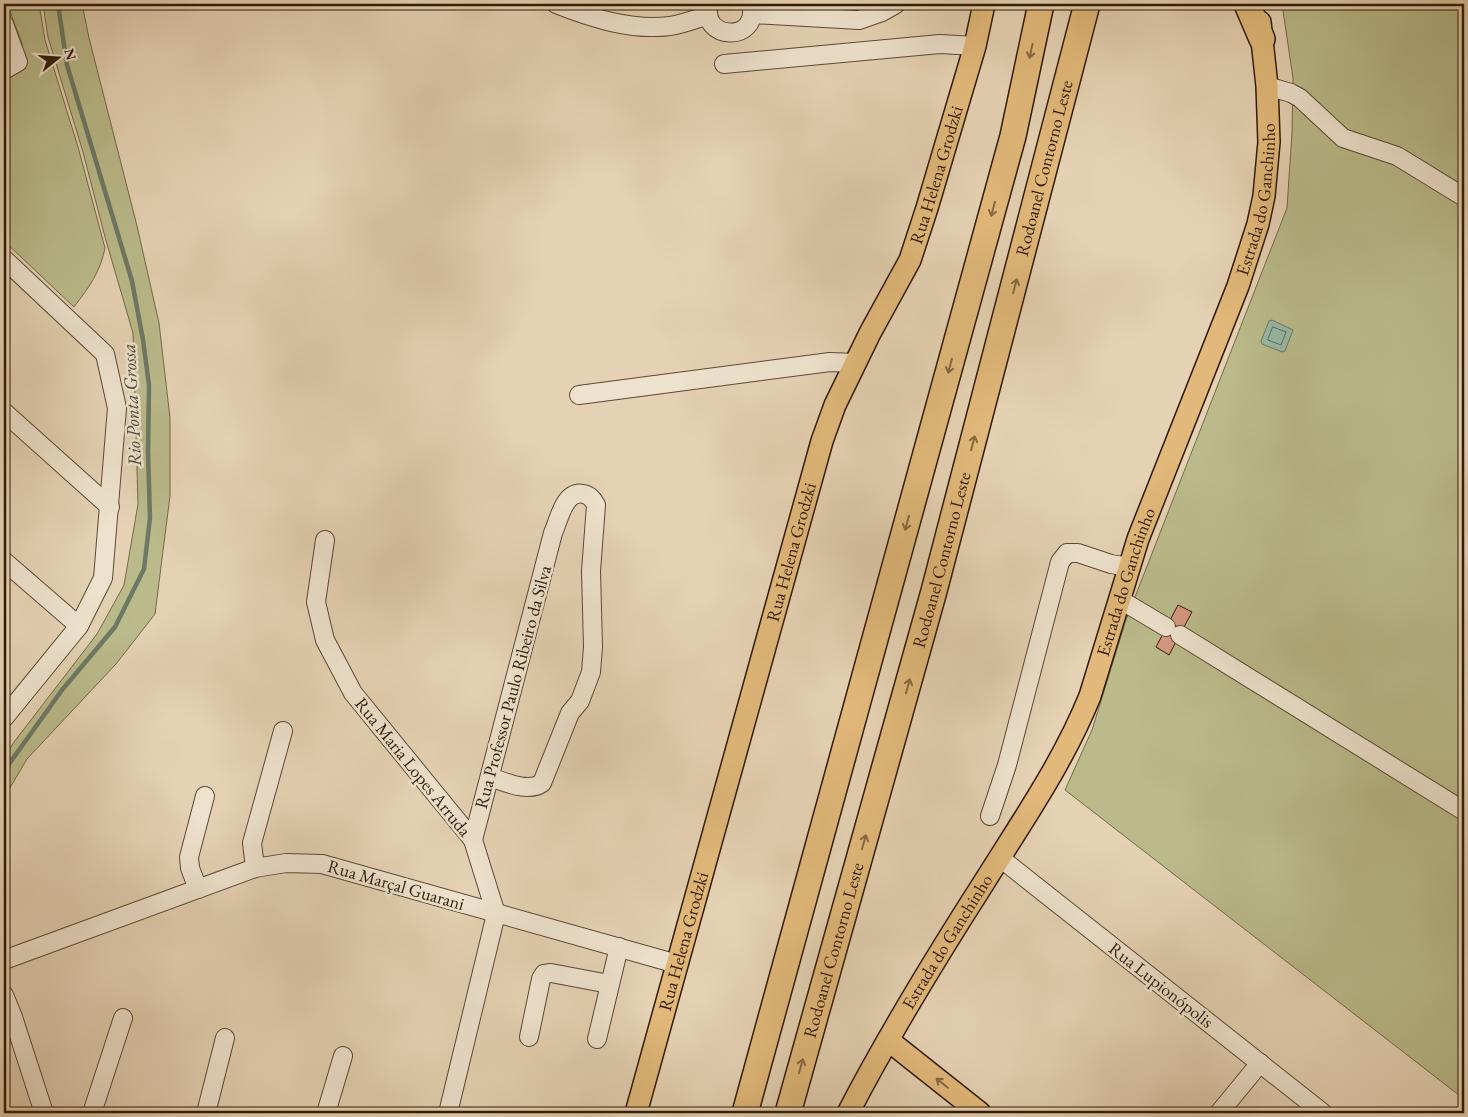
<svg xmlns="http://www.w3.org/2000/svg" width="1468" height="1117" viewBox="0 0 1468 1117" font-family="'EB Garamond',serif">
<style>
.green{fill:#baba8a;stroke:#746a48}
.water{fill:#97b8a7;stroke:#6d7966}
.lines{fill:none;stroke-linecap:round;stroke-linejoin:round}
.shore{stroke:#636a56;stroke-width:1}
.stream{stroke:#6d7966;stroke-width:4.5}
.building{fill:#d69882;stroke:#2f1b05}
.minor-casing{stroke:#5c4931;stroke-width:20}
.major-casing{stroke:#2f1b05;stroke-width:24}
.highway-casing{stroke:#2f1b05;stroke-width:28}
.minor{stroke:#eee2ce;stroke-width:18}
.major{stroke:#e2b97a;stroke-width:21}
.highway{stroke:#e2b97a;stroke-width:25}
.oneway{stroke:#886a40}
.labels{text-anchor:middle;stroke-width:5;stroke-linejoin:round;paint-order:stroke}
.street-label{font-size:18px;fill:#2f1b05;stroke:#eee2ce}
.water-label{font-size:19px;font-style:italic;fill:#4e4a36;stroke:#eee2ce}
</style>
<rect width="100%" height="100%" fill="#e5d2b4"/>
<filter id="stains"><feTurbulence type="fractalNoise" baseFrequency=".004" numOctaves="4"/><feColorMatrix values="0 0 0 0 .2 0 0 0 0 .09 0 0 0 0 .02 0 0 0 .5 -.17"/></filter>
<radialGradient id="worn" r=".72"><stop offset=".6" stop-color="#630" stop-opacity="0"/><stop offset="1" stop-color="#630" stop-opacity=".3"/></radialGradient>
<!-- green -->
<g class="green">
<path d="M7 4H39L45 40 78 147 105 248C100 273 89 287 74 307L4 241V81L13 76 23 65 22 43Z"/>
<polygon points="43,4 82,4 89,38 137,226 159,323 170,418 170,496 155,614 116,664 27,759 4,798 4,758 14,742 97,634 124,585 138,504 133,333 105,237 83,152 48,37"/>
<polygon points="1282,4 1464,4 1464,1099 1065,790 1092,730 1126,620 1287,208 1292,133 1293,78"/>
</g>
<!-- water -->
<polygon class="water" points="1272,320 1293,330 1285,351 1282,352 1262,344 1261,341 1269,321"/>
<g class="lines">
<!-- shore -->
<polygon class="shore" points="1273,327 1286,332 1281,345 1268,340"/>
<!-- stream -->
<polyline class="stream" points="4,771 62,690 115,627 144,569 150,518 148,452 149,385 143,340 132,281 67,65 58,4"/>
</g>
<!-- building -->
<polygon class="building" points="1178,605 1192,612 1169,655 1156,647"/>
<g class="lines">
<!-- minor casing -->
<g class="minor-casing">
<g id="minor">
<path d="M556 4C591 18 632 31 670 26 683 24 696 19 708 15"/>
<path d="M709 4C699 41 761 43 751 4"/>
<polyline points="752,14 859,20 882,12 896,4"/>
<polyline points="4,24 18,62 4,70"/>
<polyline points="724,64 940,44 975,46"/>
<polyline points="1267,86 1291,93 1300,98 1343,138 1397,156 1464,197"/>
<polyline points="4,259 105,354 117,408 103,578 79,626 4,718"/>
<polyline points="579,395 830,362 855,363"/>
<polyline points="4,412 110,507"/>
<polyline points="325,540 316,602 325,640 353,693 473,840 496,914 448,1113"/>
<polyline points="4,561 79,626"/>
<polyline points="1119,599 1166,627"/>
<polyline points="1180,635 1464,811"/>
<polyline points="990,816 1007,765 1060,562 1067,553 1078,553 1111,564 1129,567"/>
<path d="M473 840 553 533C557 524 560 512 565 504 574 489 589 491 596 505L591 571 593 647 591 672 580 701 570 713 542 783C528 793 505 782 490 777"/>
<polyline points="999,857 1323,1113"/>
<polyline points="255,868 252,843 283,731"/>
<polyline points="198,889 190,868 189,857 205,796"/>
<polyline points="4,960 255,868 286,863 322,864 677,964"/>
<polyline points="4,995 13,1017 44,1113"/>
<polyline points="529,1037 541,979 544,974 551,973 609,984"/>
<polyline points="597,1039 619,947"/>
<polyline points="92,1113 123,1018"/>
<polyline points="206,1113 225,1038"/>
<polyline points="326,1113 343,1056"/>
<polyline points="1219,1113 1260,1063"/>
</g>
</g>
<!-- major casing -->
<g class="major-casing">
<g id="major">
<polyline points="888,1040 980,1113"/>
<path id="s1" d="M636 1113 822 441 835 405 870 333 910 260 927 208 975 46 984 4"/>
<path id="s2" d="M848 1113C889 1034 935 959 983 884 1021 823 1063 763 1090 696L1138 539 1238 286 1258 224 1264 196 1269 142 1267 86 1260 22"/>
</g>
</g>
<!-- highway casing -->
<g class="highway-casing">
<g id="highway">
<polyline points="1247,4 1262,39"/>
<polyline points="745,1113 1013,136 1041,4"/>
<path id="s3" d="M788 1113 934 591 1087 4"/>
</g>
</g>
<!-- minor -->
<use href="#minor" class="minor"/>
<!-- major -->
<use href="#major" class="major"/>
<!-- highway -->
<use href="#highway" class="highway"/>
</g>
<!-- one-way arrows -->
<defs><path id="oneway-shaft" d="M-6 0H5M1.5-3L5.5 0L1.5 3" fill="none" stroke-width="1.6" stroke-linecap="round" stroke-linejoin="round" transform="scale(1.25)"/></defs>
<g class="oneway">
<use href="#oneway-shaft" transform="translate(1031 51) rotate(102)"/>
<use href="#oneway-shaft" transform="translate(993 209) rotate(105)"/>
<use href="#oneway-shaft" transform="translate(1015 286) rotate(-75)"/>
<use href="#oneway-shaft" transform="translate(950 366) rotate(105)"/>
<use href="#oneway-shaft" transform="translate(973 443) rotate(-75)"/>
<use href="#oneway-shaft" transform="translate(907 523) rotate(105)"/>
<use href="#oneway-shaft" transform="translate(908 686) rotate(-74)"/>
<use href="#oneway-shaft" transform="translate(864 842) rotate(-74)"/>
<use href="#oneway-shaft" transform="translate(801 1066) rotate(-74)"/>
<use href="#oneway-shaft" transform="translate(942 1083) rotate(-141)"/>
</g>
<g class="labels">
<!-- street labels -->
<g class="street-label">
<text dy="6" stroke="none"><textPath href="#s3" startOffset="979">Rodoanel Contorno Leste</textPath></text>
<text dy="6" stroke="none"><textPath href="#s1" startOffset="988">Rua Helena Grodzki</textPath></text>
<text dy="6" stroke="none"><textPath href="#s2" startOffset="1008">Estrada do Ganchinho</textPath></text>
<text dy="6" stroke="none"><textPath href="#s1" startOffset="582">Rua Helena Grodzki</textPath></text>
<text dy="6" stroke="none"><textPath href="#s3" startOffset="574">Rodoanel Contorno Leste</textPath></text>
<text dy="6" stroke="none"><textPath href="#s2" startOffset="602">Estrada do Ganchinho</textPath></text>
<text transform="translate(513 687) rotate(-75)" y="6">Rua Professor Paulo Ribeiro da Silva</text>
<text transform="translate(413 767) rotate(51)" y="6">Rua Maria Lopes Arruda</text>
<text transform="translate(396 885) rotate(16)" y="6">Rua Marçal Guarani</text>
<text dy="6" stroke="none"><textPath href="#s1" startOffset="178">Rua Helena Grodzki</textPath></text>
<text dy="6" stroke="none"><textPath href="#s2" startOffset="198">Estrada do Ganchinho</textPath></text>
<text dy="6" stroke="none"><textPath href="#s3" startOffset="169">Rodoanel Contorno Leste</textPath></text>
<text transform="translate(1161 985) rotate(38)" y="6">Rua Lupionópolis</text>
</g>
<!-- water labels -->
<g class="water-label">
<text transform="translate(131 405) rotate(-93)" y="7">Rio Ponta Grossa</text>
</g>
</g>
<!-- margin -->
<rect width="1468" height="1117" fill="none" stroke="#e5d2b4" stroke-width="20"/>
<rect x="5" y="5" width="1458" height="1107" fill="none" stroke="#2f1b05" stroke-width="2.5"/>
<rect x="10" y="10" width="1448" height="1097" fill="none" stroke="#2f1b05"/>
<!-- north arrow -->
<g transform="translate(58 58) rotate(73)" stroke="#eee2ce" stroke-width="4" paint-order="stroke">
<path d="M0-4L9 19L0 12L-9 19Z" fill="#2f1b05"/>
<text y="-8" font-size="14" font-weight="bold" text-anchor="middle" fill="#2f1b05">N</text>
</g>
<rect width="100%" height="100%" filter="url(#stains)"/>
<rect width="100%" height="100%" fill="url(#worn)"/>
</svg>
